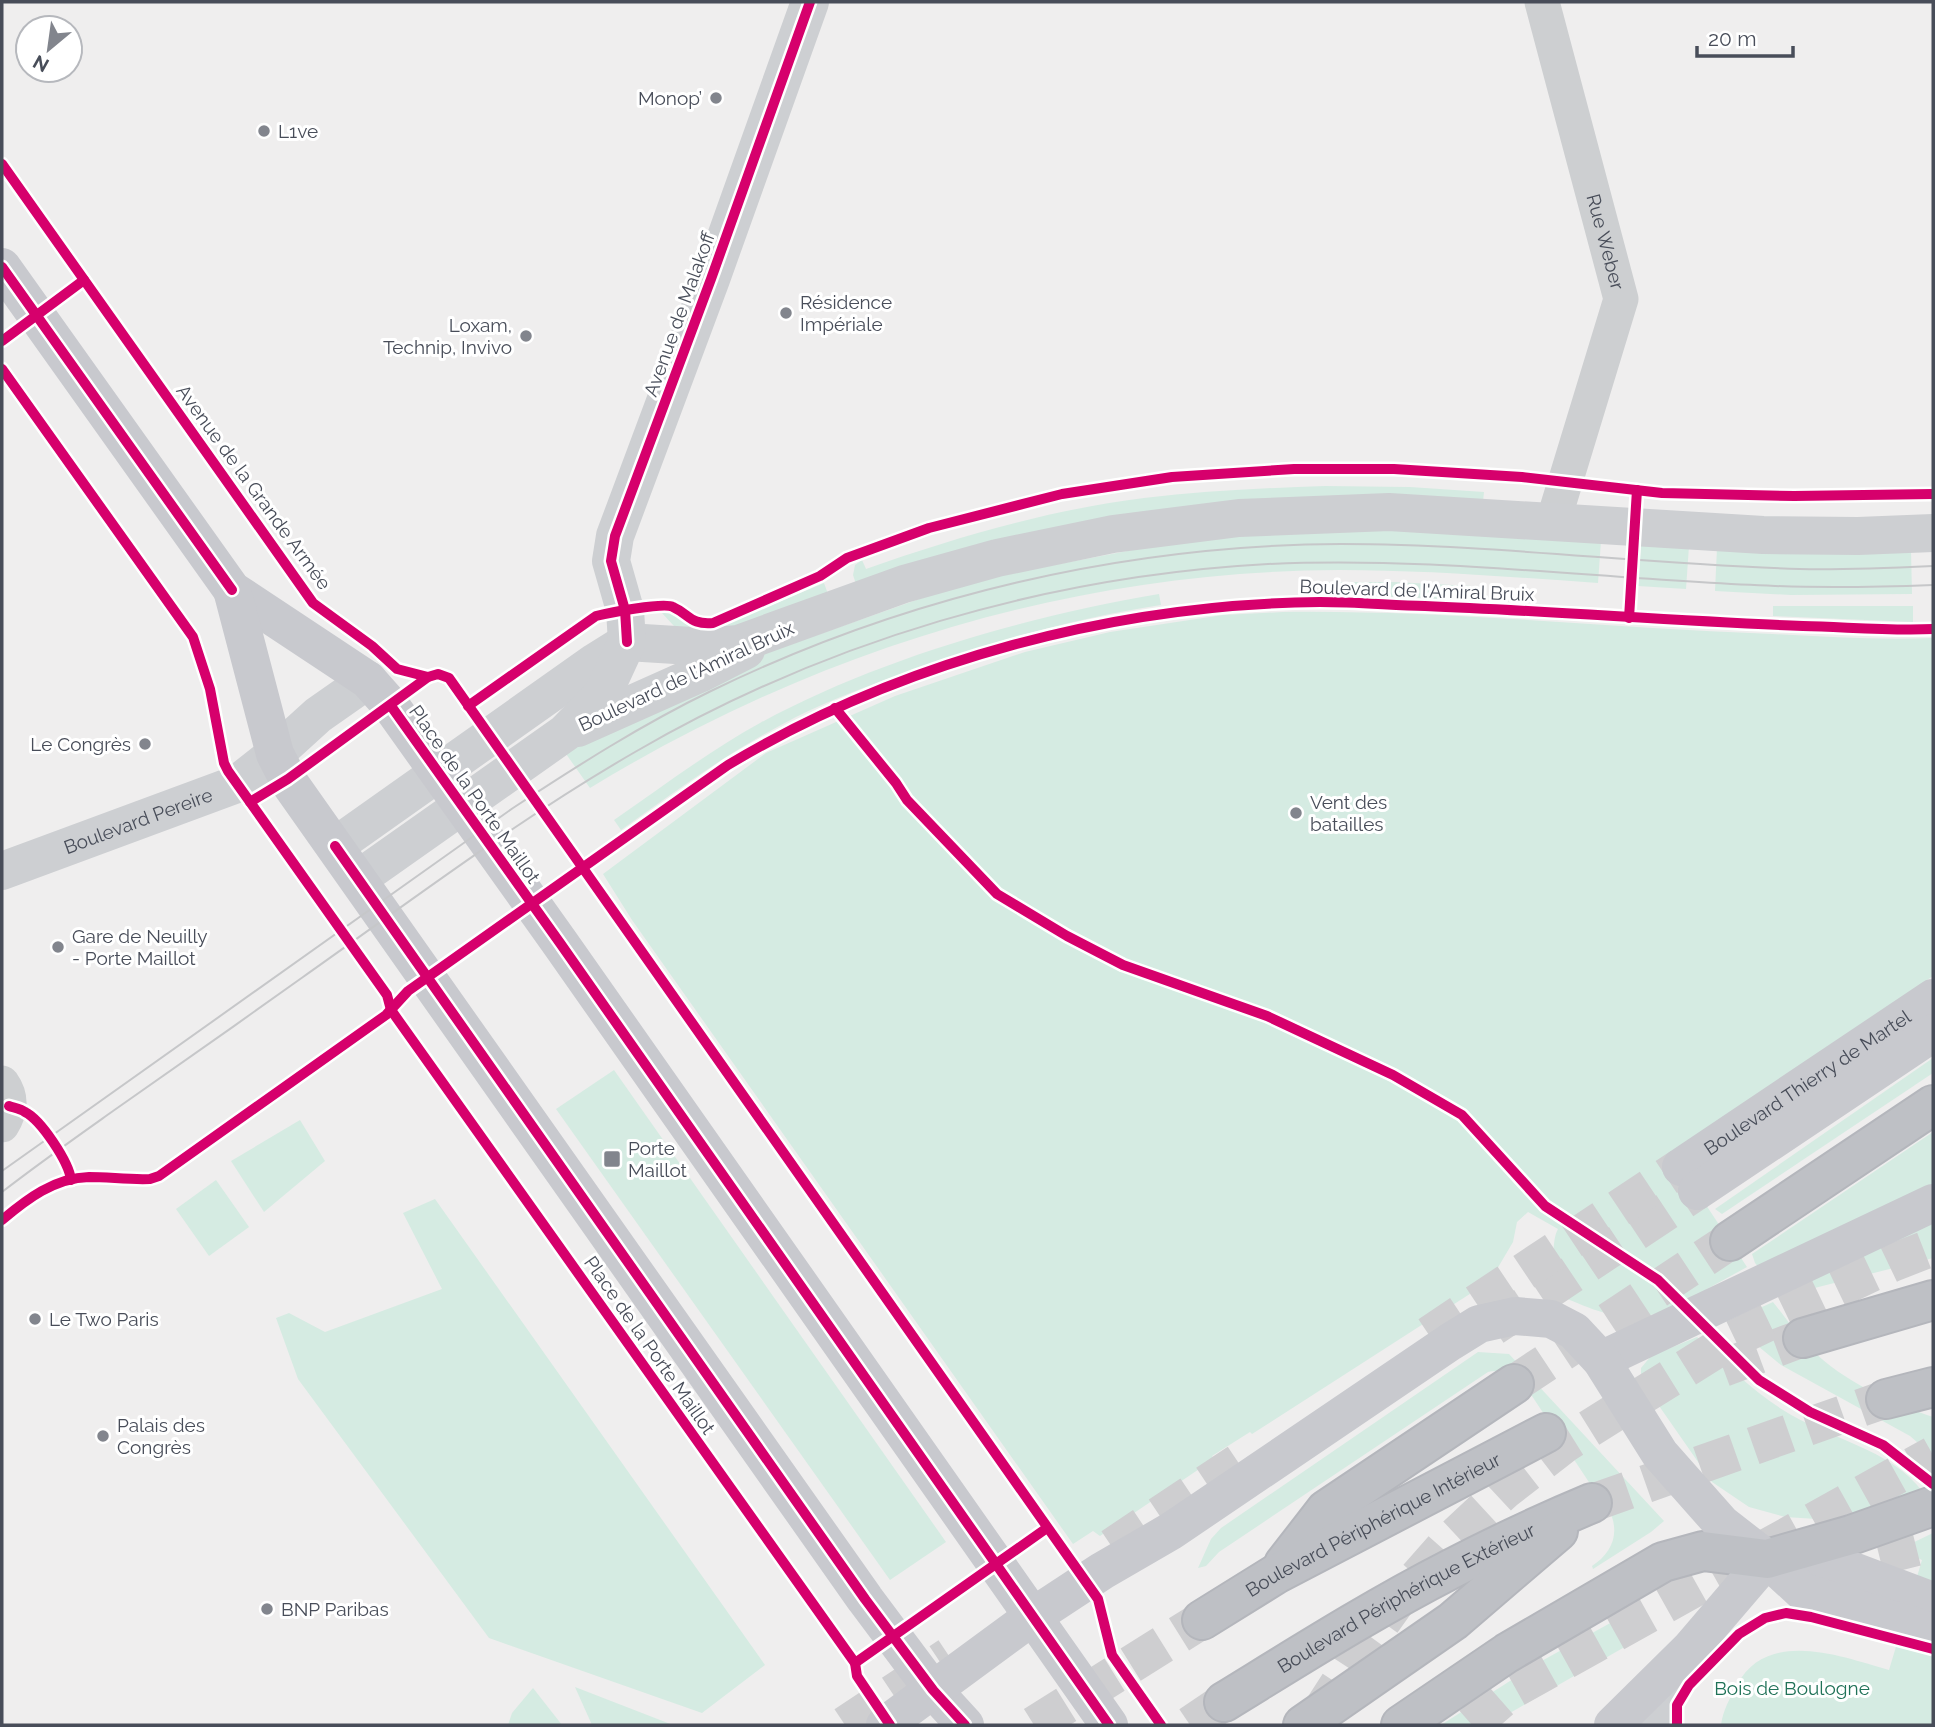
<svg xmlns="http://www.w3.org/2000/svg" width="1935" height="1727" viewBox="0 0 1935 1727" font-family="Raleway,sans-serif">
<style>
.green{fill:#d5ebe2}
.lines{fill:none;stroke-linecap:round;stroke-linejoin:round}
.primary-tunnel{stroke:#ceced0;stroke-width:38;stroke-dasharray:38 19;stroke-linecap:butt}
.highway-tunnel{stroke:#ceced0;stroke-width:38;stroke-dasharray:38 19;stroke-linecap:butt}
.highway-casing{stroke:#b4b6bc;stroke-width:42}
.street{stroke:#cdcfd1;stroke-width:35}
.secondary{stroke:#cdcfd2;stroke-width:38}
.primary{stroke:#c8c9ce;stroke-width:38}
.highway{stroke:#bec0c5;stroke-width:38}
.tram{stroke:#c6c7c9;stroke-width:2}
.cycleway-casing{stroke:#fff;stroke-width:15}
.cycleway{stroke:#d6006c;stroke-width:10}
.poi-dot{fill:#82858d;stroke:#fff;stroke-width:2.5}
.labels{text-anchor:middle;stroke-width:6;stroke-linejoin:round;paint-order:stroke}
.poi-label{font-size:19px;fill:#484d59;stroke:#fff;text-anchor:start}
.street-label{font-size:19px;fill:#484d59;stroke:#fff}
.park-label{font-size:19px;fill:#207258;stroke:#fff}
</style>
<rect width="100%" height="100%" fill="#efeeee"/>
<!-- green -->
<g class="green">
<path d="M1325 486 1410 487 1484 492 1483 501 856 584 853 575 855 565 862 560 866 569C956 537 1049 510 1144 498 1204 491 1264 488 1325 486Z"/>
<path d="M1356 528 1601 541 1598 583C1511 577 1425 570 1339 570 1073 571 816 650 590 788L564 751 758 656 970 581 1190 539Z"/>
<polygon points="1641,543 1689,546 1686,589 1638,586"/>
<polygon points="1717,548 1911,550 1912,594 1791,595 1715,591"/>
<polygon points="1320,582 1394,582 1472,586 1472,600 1320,594"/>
<polygon points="824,583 828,594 728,635 674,626 661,612 671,612 692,627 714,629"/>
<path d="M1159 594 1161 605C1069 619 980 645 893 677 855 691 817 705 781 725 724 755 673 793 621 830L614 820C662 787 709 751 760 723 877 659 1028 616 1159 594Z"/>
<polygon points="1773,606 1913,606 1913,622 1773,616"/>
<path d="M1283 612C1447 610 1610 628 1773 634 1827 637 1880 640 1933 638V976L1671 1152 1747 1267 1707 1289 1702 1294C1686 1300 1661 1314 1646 1316 1616 1322 1582 1305 1556 1294 1555 1277 1550 1243 1558 1229L1528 1212 1517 1222 1513 1242 1490 1281 1252 1434 1250 1432 1212 1456 1214 1459 1100 1536 1093 1531 1073 1544 632 920 603 874 766 753 895 696 1025 652 1110 632 1223 615Z"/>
<polygon points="1933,1058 1933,1073 1722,1214 1715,1209"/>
<polygon points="614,1070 946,1542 890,1580 556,1109"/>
<polygon points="300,1120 325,1161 264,1212 231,1161"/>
<polygon points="1933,1132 1933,1258 1783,1296 1755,1263 1752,1254"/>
<polygon points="216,1180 249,1227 209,1256 176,1209"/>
<polygon points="435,1199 765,1665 702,1713 489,1638 298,1379 276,1318 289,1313 325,1332 442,1289 403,1213"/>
<path d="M1773 1302C1786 1318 1797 1335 1811 1349 1844 1382 1890 1402 1933 1417V1456L1910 1436 1781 1365 1729 1322Z"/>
<path d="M1697 1337C1724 1362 1751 1390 1783 1410 1828 1439 1890 1448 1923 1492L1875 1509 1833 1520 1785 1517 1749 1507 1712 1482 1641 1380V1368L1651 1356Z"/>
<path d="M1478 1352 1509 1354 1664 1521 1651 1532 1593 1569 1592 1566C1609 1555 1619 1538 1612 1517L1526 1387C1514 1378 1504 1368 1488 1372L1219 1552 1206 1566 1198 1568 1211 1539 1221 1528Z"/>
<path d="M1933 1533V1725H1721C1723 1710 1730 1698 1737 1685 1767 1628 1841 1656 1889 1670L1922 1560 1911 1555 1906 1546Z"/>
<polygon points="1632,1611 1642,1637 1489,1725 1441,1725 1538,1663"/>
<polygon points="575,1687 673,1725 592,1725"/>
<polygon points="533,1688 562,1725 508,1725 512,1713"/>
</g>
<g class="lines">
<!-- primary-tunnel -->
<g class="primary-tunnel">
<polyline points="1493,1327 1697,1191"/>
<polyline points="1429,1335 1681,1167"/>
<polyline points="1112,1547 1245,1458"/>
<polyline points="845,1725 949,1656"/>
</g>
<!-- highway-tunnel -->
<g class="highway-tunnel">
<polyline points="1723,1368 1803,1338"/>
<polyline points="1514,1384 1730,1241"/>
<polyline points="1592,1503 1886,1399"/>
<polyline points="1824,1570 1933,1543"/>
<polyline points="1318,1716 1351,1665 1396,1602 1448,1543 1504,1491 1566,1443 1733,1339 1892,1263 1933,1247"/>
<polyline points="1034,1725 1202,1620"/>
<polyline points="1190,1725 1224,1702"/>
<polyline points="1472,1725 1512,1690 1933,1455"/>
</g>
<!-- highway casing -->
<g class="highway-casing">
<g id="highway">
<polyline points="1730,1241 1933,1105"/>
<polyline points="1803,1338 1933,1300"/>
<polyline points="1886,1399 1933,1387"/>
<polyline points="1284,1564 1326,1510 1514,1384"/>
<path id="s4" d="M1202 1620 1276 1574 1546 1433"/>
<path id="s5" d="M1224 1702C1299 1656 1373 1609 1451 1569 1497 1545 1544 1523 1592 1503"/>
<polyline points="1303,1725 1453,1621 1558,1531"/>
<polyline points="1401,1725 1507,1653 1663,1562 1703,1551 1767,1559 1851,1535 1933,1506"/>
</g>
</g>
<!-- street -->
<g class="street">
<path id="s1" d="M1542 2 1621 299 1553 522"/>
<path d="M2 1083C12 1097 11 1111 2 1125"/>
</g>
<!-- secondary -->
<g class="secondary">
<polyline points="578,728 699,674 746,650"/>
<polyline points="335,846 595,662 627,642 708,647 738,644 904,584 997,558 1113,534 1239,518 1389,512 1763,535 1858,536 1933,533"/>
<path id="s2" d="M2 871 237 784 275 754 318 715 368 680"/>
<polyline points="358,879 565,733 603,694 627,642 625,610 611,561 615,536 711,279 810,2"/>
<path d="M1658 1725C1656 1702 1667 1678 1682 1660"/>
</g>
<!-- primary -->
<g class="primary">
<polyline points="2,267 232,590 368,680 391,706 560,943 1109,1725"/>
<polyline points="232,590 275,754 291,785 865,1599 933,1690 965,1725"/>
<path id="s3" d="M1681 1167 1933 998"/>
<polyline points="1697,1191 1933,1033"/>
<polyline points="1601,1360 1933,1203"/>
<polyline points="1776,1558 1808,1554 1933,1601"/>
<polyline points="885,1725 1032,1617 1102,1571 1171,1531 1450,1342 1479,1324 1515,1316 1551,1319 1574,1331 1601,1360 1660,1454 1722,1524 1767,1559 1803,1592 1933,1632"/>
<polyline points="1613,1725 1690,1649 1767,1559"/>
</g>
<!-- highway -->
<use href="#highway" class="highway"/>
<!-- tram -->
<g class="tram">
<path d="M2 1171 513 808C577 766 641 725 711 691 906 596 1124 545 1341 544 1494 544 1647 565 1800 569 1844 570 1889 568 1933 566"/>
<path d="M2 1192C38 1164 75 1138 113 1111 176 1067 240 1022 303 977 412 900 519 819 635 752 826 641 1047 576 1268 564 1437 556 1606 580 1775 586 1828 588 1880 587 1933 585"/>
</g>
<!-- cycleway casing -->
<g class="cycleway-casing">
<g id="cycleway">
<polyline points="2,164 313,603 372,646 397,669 428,677"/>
<polyline points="2,267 232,590"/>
<polyline points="2,341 84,280"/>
<polyline points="2,369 193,637 210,689 224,763 228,771 387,995 391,1010 855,1663 857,1676 890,1725"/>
<polyline points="1629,618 1637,490"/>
<polyline points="627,642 625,610 611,561 615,536 711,279 810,2"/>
<polyline points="391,706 560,943 1109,1725"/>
<path d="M468 706 596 616C608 613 664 602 673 607 690 615 691 625 713 623L820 576 847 558 929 528 1062 494 1172 477 1294 469H1394L1522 477 1662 493 1794 496 1933 494"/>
<polyline points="835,708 896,783 907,800 997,894 1067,936 1123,965 1267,1016 1393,1075 1462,1115 1545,1206 1658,1280 1759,1380 1810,1412 1883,1445 1933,1484"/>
<polyline points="250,802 288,779 428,677 438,674 449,678 1098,1599 1112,1655 1161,1725"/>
<polyline points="335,846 865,1599 933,1690 965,1725"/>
<path d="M9 1106C15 1108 21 1109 25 1112 41 1120 69 1162 71 1180"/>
<path d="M2 1220C27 1199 54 1178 89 1177 109 1177 130 1180 150 1179L159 1176 386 1015 408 991 728 765C903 660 1116 604 1320 602 1355 602 1390 605 1425 606 1551 611 1677 621 1803 626 1847 627 1890 631 1933 629"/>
<polyline points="855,1663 1047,1528"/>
<polyline points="1677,1725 1677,1705 1689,1685 1739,1634 1765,1618 1786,1613 1811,1617 1933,1649"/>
</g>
</g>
<!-- cycleway -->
<use href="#cycleway" class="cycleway"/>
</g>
<!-- markers -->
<g class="poi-dot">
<circle cx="716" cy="98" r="7"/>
<circle cx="264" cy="131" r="7"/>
<circle cx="786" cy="313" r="7"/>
<circle cx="526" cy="336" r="7"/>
<circle cx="145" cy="744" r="7"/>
<circle cx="1296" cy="813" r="7"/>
<circle cx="58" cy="947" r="7"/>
<rect x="603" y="1150" width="18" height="18" rx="3.5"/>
<circle cx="35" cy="1319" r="7"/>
<circle cx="103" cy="1436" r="7"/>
<circle cx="267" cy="1609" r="7"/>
</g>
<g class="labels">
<!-- poi labels -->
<g class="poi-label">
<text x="702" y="105" text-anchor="end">Monop’</text>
<text x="278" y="138">L1ve</text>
<text x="800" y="309">Résidence<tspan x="800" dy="22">Impériale</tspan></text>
<text x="512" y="332" text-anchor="end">Loxam,<tspan x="512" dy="22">Technip, Invivo</tspan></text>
<text x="131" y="751" text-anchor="end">Le Congrès</text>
<text x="1310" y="809">Vent des<tspan x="1310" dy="22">batailles</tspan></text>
<text x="72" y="943">Gare de Neuilly<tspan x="72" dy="22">- Porte Maillot</tspan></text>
<text x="628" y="1155">Porte<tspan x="628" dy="22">Maillot</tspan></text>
<text x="49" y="1326">Le Two Paris</text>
<text x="117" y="1432">Palais des<tspan x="117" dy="22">Congrès</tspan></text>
<text x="281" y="1616">BNP Paribas</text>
</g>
<!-- street labels -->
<g class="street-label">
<text dy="7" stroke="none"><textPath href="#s1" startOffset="248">Rue Weber</textPath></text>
<text transform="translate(679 314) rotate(-70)" y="7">Avenue de Malakoff</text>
<text transform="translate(254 487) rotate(54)" y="7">Avenue de la Grande Armée</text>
<text transform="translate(1417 590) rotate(2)" y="7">Boulevard de l'Amiral Bruix</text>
<text transform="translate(686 676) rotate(-25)" y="7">Boulevard de l'Amiral Bruix</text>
<text transform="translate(475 794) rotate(55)" y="7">Place de la Porte Maillot</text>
<text dy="7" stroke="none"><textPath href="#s2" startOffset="145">Boulevard Pereire</textPath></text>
<text dy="7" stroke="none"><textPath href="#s3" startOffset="152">Boulevard Thierry de Martel</textPath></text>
<text transform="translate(650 1345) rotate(55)" y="7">Place de la Porte Maillot</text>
<text dy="7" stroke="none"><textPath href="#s4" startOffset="196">Boulevard Périphérique Intérieur</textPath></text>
<text dy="7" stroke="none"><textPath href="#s5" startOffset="210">Boulevard Périphérique Extérieur</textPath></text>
</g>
<!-- park labels -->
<g class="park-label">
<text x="1792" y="1695">Bois de Boulogne</text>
</g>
</g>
<!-- border -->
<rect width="1935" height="1727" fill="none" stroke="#484d59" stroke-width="7"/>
<!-- north arrow -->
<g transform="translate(49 49) rotate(209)"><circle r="33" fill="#ffffff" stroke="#b6b8bd" stroke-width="2"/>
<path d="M0-5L12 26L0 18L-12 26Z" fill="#82858d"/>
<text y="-10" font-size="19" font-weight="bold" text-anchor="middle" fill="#484d59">N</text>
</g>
<!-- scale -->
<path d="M1697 46v10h96v-10" fill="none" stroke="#484d59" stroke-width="3.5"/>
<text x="1708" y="46" font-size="21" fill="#484d59" stroke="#ffffff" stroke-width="5" paint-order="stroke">20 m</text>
</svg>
